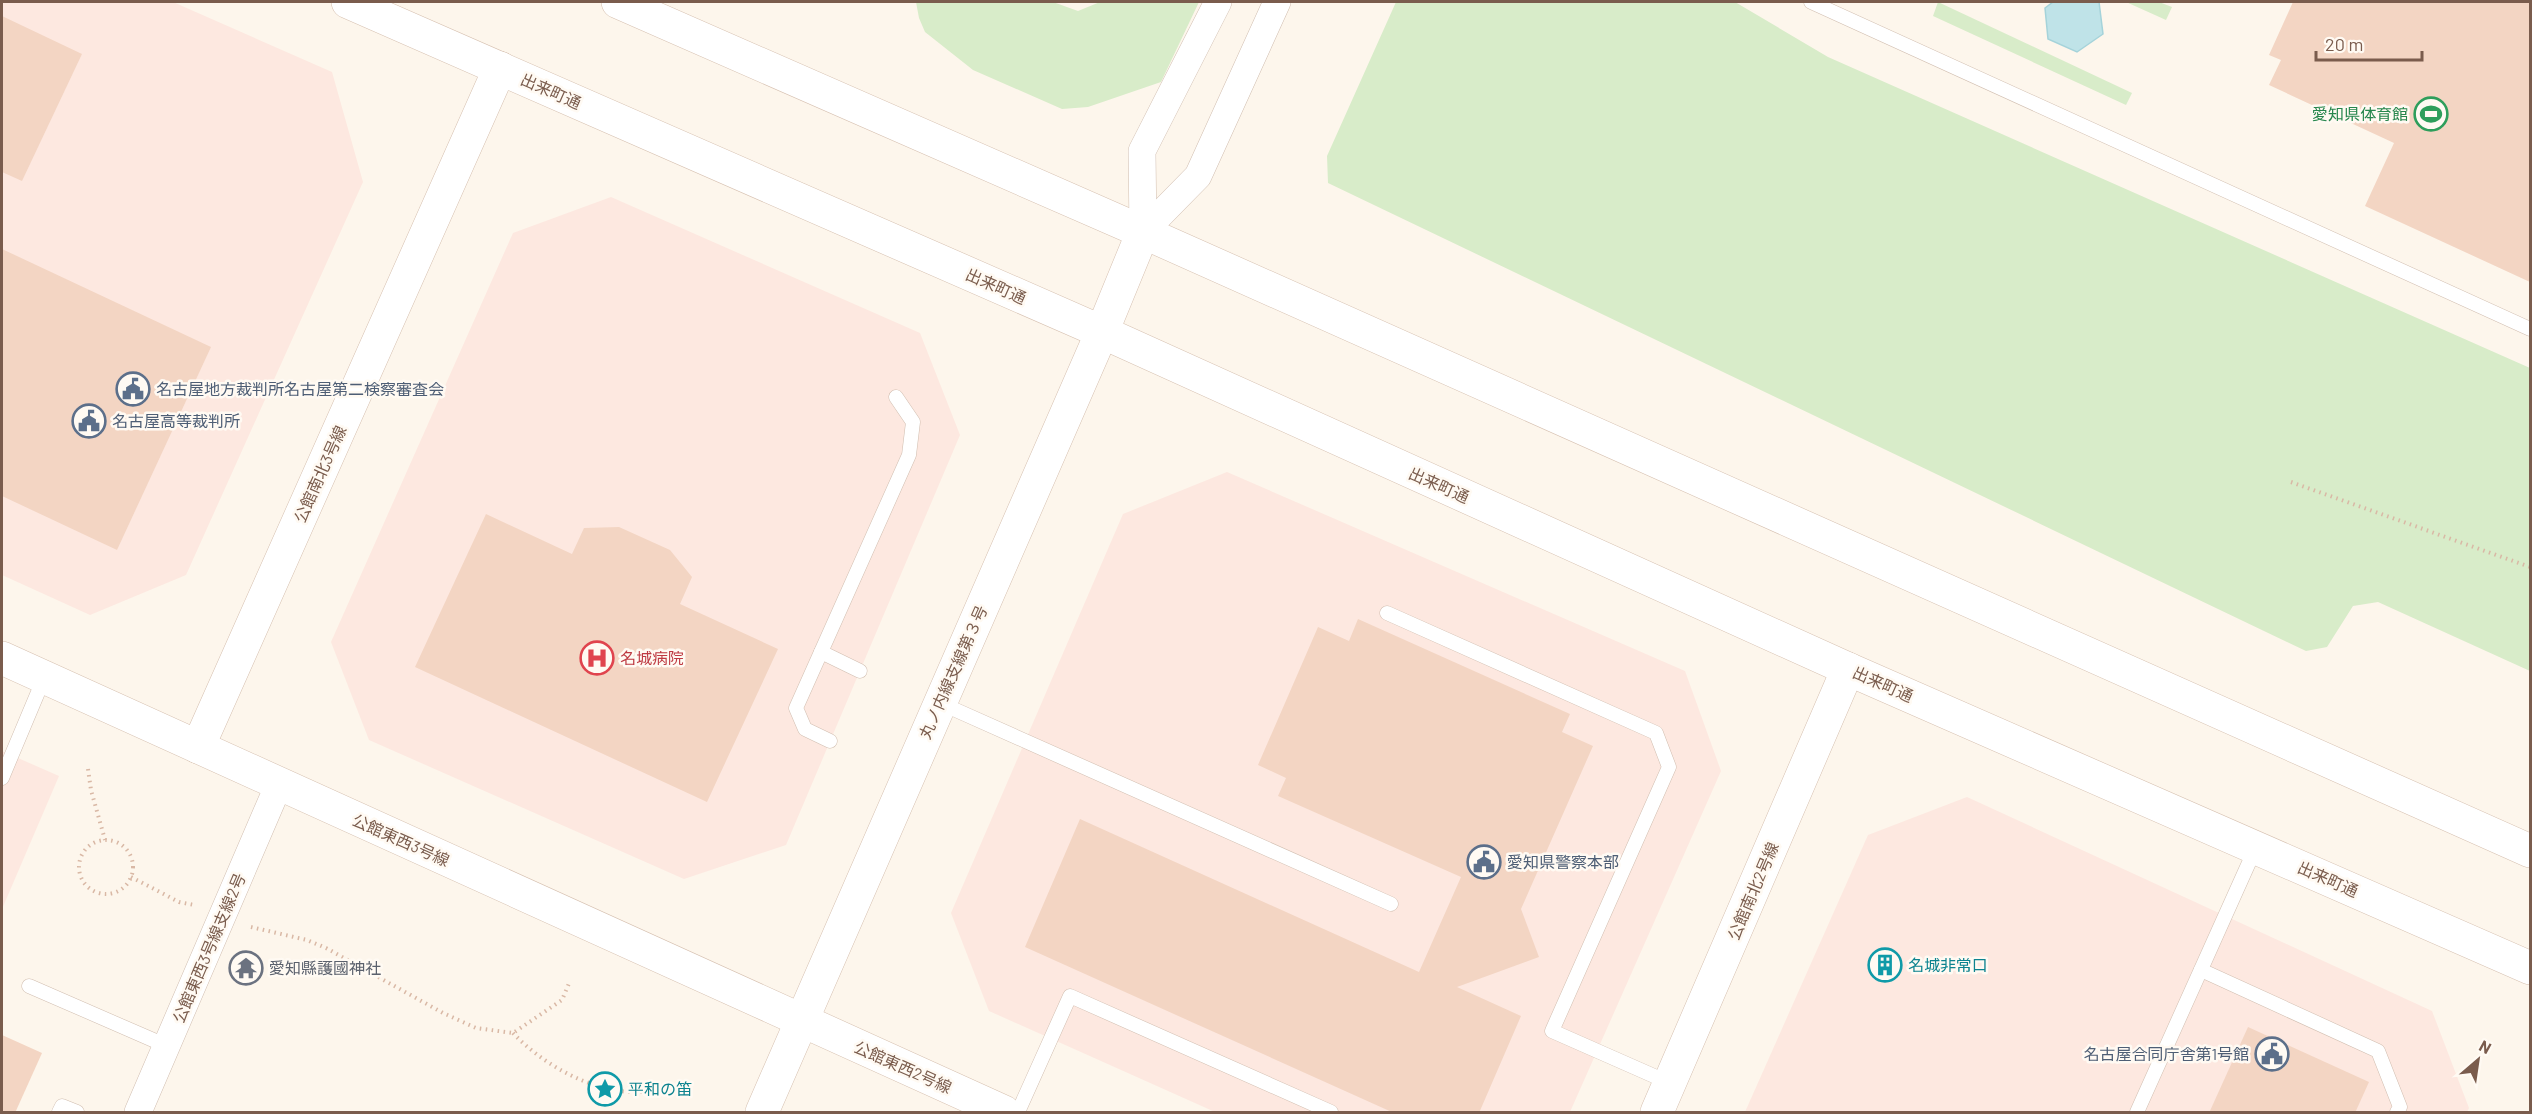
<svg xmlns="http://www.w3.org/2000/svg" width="2532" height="1114" viewBox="0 0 2532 1114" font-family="Barlow,'Noto Sans JP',sans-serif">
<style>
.commercial{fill:#fde8e0}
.green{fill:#d8ecc9}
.water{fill:#bfe3e8;stroke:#a5d3da;stroke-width:1.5}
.building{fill:#f3d5c3}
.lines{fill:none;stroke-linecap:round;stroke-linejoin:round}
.lane-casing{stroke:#d1beb0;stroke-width:15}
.street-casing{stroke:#d1beb0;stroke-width:28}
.secondary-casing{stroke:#d6c0b0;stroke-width:34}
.path{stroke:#d9b8a5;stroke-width:4;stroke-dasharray:1.5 4.5;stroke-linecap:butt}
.lane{stroke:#fff;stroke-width:14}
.street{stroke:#fff;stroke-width:27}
.secondary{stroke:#fff;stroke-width:33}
.labels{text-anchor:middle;stroke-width:5;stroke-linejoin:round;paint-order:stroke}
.street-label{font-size:16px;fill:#7a5c4d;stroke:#fffaf3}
.leisure-label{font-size:16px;fill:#27864d;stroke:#fffaf3;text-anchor:end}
.service-label{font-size:16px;fill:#4e5e75;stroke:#fffaf3;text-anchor:start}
.health-label{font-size:16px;fill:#be3a42;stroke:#fffaf3;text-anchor:start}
.culture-label{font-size:16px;fill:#0d838f;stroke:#fffaf3;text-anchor:start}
.worship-label{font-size:16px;fill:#5b616d;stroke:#fffaf3;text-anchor:start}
</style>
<rect width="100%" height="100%" fill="#fdf6ec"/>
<!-- commercial -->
<g class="commercial">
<polygon points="2,2 173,2 332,72 363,182 186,575 90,615 2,575"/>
<polygon points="611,197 920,333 960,435 786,845 684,879 369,740 331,642 513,233"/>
<polygon points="1227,472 1685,671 1721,771 1570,1112 1215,1112 989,1011 951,913 1123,514"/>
<polygon points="2,751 59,776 2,909"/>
<polygon points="1967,797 2432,1011 2469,1108 2467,1112 1745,1112 1868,835"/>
</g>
<!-- green -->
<g class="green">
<polygon points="916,2 1053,2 1078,11 1100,2 1199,2 1161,82 1088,107 1062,109 973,70 925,32 919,18"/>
<polygon points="1396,2 1735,2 1828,57 2530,368 2530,671 2378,602 2353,606 2327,647 2306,651 1328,183 1327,156"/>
<polygon points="1938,2 2132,93 2126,105 1933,16"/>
<polygon points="2126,2 2159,2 2172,7 2166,20"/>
</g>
<!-- water -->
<polygon class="water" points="2053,2 2099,2 2103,34 2077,52 2048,39 2045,8"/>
<!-- building -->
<g class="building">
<polygon points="2293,2 2530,2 2530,282 2365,206 2394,143 2269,85 2281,60 2269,55"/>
<polygon points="2,16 82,54 22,181 2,172"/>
<polygon points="2,249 211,347 117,550 2,496"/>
<polygon points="486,514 572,554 584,528 619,527 670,550 692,577 680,604 778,649 707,802 415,667"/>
<polygon points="1358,619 1570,714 1562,732 1593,746 1521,909 1539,957 1457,987 1521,1016 1479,1113 1394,1113 1025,947 1080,819 1419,972 1461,877 1278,796 1286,778 1258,765 1318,627 1349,641"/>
<polygon points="2248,1027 2369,1082 2355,1113 2209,1113"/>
<polygon points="2,1035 42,1053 15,1113 2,1113"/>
</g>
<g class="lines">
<!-- lane casing -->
<g class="lane-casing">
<g id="lane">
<polyline points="1811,2 2530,329"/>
<polyline points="1387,613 1656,733 1669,767 1552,1031 1670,1083"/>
<polyline points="821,652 860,671"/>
<polyline points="940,703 1391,904"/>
<polyline points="830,741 805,729 796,708 909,455 913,422 896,397"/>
<polyline points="2,778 44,678"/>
<polyline points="2201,970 2378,1051 2400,1107 2397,1112"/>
<polyline points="29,986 167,1046"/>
<polyline points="59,1112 62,1106 77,1112"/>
<polyline points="1018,1112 1070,996 1331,1112"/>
<polyline points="2137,1112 2256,847"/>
</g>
</g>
<!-- street casing -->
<g class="street-casing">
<g id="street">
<polyline points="1143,232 1198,176 1277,2"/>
<polyline points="1143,232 1142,151 1218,2"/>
<polyline points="138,1112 279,784"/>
</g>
</g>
<!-- secondary casing -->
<g class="secondary-casing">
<g id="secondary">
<polyline points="348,2 1102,332 1848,669 2530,968"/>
<polyline points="618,2 1143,232 2530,851"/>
<polyline points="2,658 1004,1112"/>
<polyline points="198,747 500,68"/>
<polyline points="762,1112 1102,332 1143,232"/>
<polyline points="1657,1112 1848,669"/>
</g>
</g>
<!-- path -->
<g class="path">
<polyline points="2291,482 2530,567"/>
<polyline points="88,769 91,790 105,840"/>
<circle cx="106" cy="867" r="27"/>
<polyline points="131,877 179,902 194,905"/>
<polyline points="251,927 307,940 326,948 443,1013 476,1028 513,1033 562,1000 570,981"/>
<path d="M513 1033C542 1064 590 1091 633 1092 649 1092 665 1089 680 1087"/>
</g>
<!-- lane -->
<use href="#lane" class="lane"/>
<!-- street -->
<use href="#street" class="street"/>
<!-- secondary -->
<use href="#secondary" class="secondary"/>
</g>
<!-- icons -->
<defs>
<g id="stadium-ring" transform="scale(1.725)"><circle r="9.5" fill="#fffaf3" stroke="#2e9e5b" stroke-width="1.5"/><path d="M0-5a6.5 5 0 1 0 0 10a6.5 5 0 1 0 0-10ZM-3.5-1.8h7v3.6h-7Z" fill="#2e9e5b"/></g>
<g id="civic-ring" transform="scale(1.725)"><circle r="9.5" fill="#fffaf3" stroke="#5c6f8a" stroke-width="1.5"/><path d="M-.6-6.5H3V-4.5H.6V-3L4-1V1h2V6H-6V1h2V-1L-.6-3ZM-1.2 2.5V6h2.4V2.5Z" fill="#5c6f8a"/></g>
<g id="hospital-ring" transform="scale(1.725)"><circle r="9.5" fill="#fffaf3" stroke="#e0444e" stroke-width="1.5"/><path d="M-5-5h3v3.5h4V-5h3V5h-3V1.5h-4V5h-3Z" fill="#e0444e"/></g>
<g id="building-ring" transform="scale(1.725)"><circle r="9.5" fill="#fffaf3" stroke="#0f9aa8" stroke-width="1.5"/><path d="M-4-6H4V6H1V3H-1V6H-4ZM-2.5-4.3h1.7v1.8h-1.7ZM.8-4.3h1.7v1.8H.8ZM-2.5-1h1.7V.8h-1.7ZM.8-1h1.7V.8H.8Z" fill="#0f9aa8"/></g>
<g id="temple-ring" transform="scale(1.725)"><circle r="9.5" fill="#fffaf3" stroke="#6b7280" stroke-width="1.5"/><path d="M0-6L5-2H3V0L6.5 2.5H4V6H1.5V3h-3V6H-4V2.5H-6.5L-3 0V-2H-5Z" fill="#6b7280"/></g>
<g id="sight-ring" transform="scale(1.725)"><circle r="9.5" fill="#fffaf3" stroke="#0f9aa8" stroke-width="1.5"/><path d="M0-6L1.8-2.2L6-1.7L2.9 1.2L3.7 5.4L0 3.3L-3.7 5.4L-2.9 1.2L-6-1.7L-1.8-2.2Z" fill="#0f9aa8"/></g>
</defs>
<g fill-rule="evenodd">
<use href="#stadium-ring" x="2431" y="114"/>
<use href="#civic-ring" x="133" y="389"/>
<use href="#civic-ring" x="89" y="421"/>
<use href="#hospital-ring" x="597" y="658"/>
<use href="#civic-ring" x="1484" y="862"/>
<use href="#building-ring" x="1885" y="965"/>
<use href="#temple-ring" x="246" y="968"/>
<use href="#civic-ring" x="2272" y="1054"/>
<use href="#sight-ring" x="605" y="1089"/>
</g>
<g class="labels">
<!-- street labels -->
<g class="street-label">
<text transform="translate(551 91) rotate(24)" y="6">出来町通</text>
<text transform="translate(996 286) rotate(24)" y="6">出来町通</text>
<text transform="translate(320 474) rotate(-66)" y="6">公館南北3号線</text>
<text transform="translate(1439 485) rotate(24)" y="6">出来町通</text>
<text transform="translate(953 672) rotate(-66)" y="6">丸ノ内線支線第３号</text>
<text transform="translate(1883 684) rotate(24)" y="6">出来町通</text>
<text transform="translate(401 840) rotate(24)" y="6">公館東西3号線</text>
<text transform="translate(2328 879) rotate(24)" y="6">出来町通</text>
<text transform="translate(1753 891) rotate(-67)" y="6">公館南北2号線</text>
<text transform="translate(209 948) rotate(-67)" y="6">公館東西3号線支線2号</text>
<text transform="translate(903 1067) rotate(24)" y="6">公館東西2号線</text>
</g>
<!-- leisure labels -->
<g class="leisure-label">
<text x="2408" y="120">愛知県体育館</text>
</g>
<!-- service labels -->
<g class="service-label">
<text x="156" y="395">名古屋地方裁判所名古屋第二検察審査会</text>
<text x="112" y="427">名古屋高等裁判所</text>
<text x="1507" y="868">愛知県警察本部</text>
<text x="2249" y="1060" text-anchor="end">名古屋合同庁舎第1号館</text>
</g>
<!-- health labels -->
<g class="health-label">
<text x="620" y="664">名城病院</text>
</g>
<!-- culture labels -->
<g class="culture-label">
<text x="1908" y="971">名城非常口</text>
<text x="628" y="1095">平和の笛</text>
</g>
<!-- worship labels -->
<g class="worship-label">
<text x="269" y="974">愛知縣護國神社</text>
</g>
</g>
<!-- border -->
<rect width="2532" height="1114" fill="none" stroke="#7a5c4d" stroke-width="6"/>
<!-- north arrow -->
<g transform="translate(2478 1060) rotate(29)" stroke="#fffaf3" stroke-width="4.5" paint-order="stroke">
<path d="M0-4.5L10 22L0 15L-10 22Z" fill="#7a5c4d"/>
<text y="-9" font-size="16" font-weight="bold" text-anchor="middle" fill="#7a5c4d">N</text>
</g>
<!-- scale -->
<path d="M2316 51v9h106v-9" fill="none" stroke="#7a5c4d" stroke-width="3"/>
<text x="2325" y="51" font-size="18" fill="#7a5c4d" stroke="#fffaf3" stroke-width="4.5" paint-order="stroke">20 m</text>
</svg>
